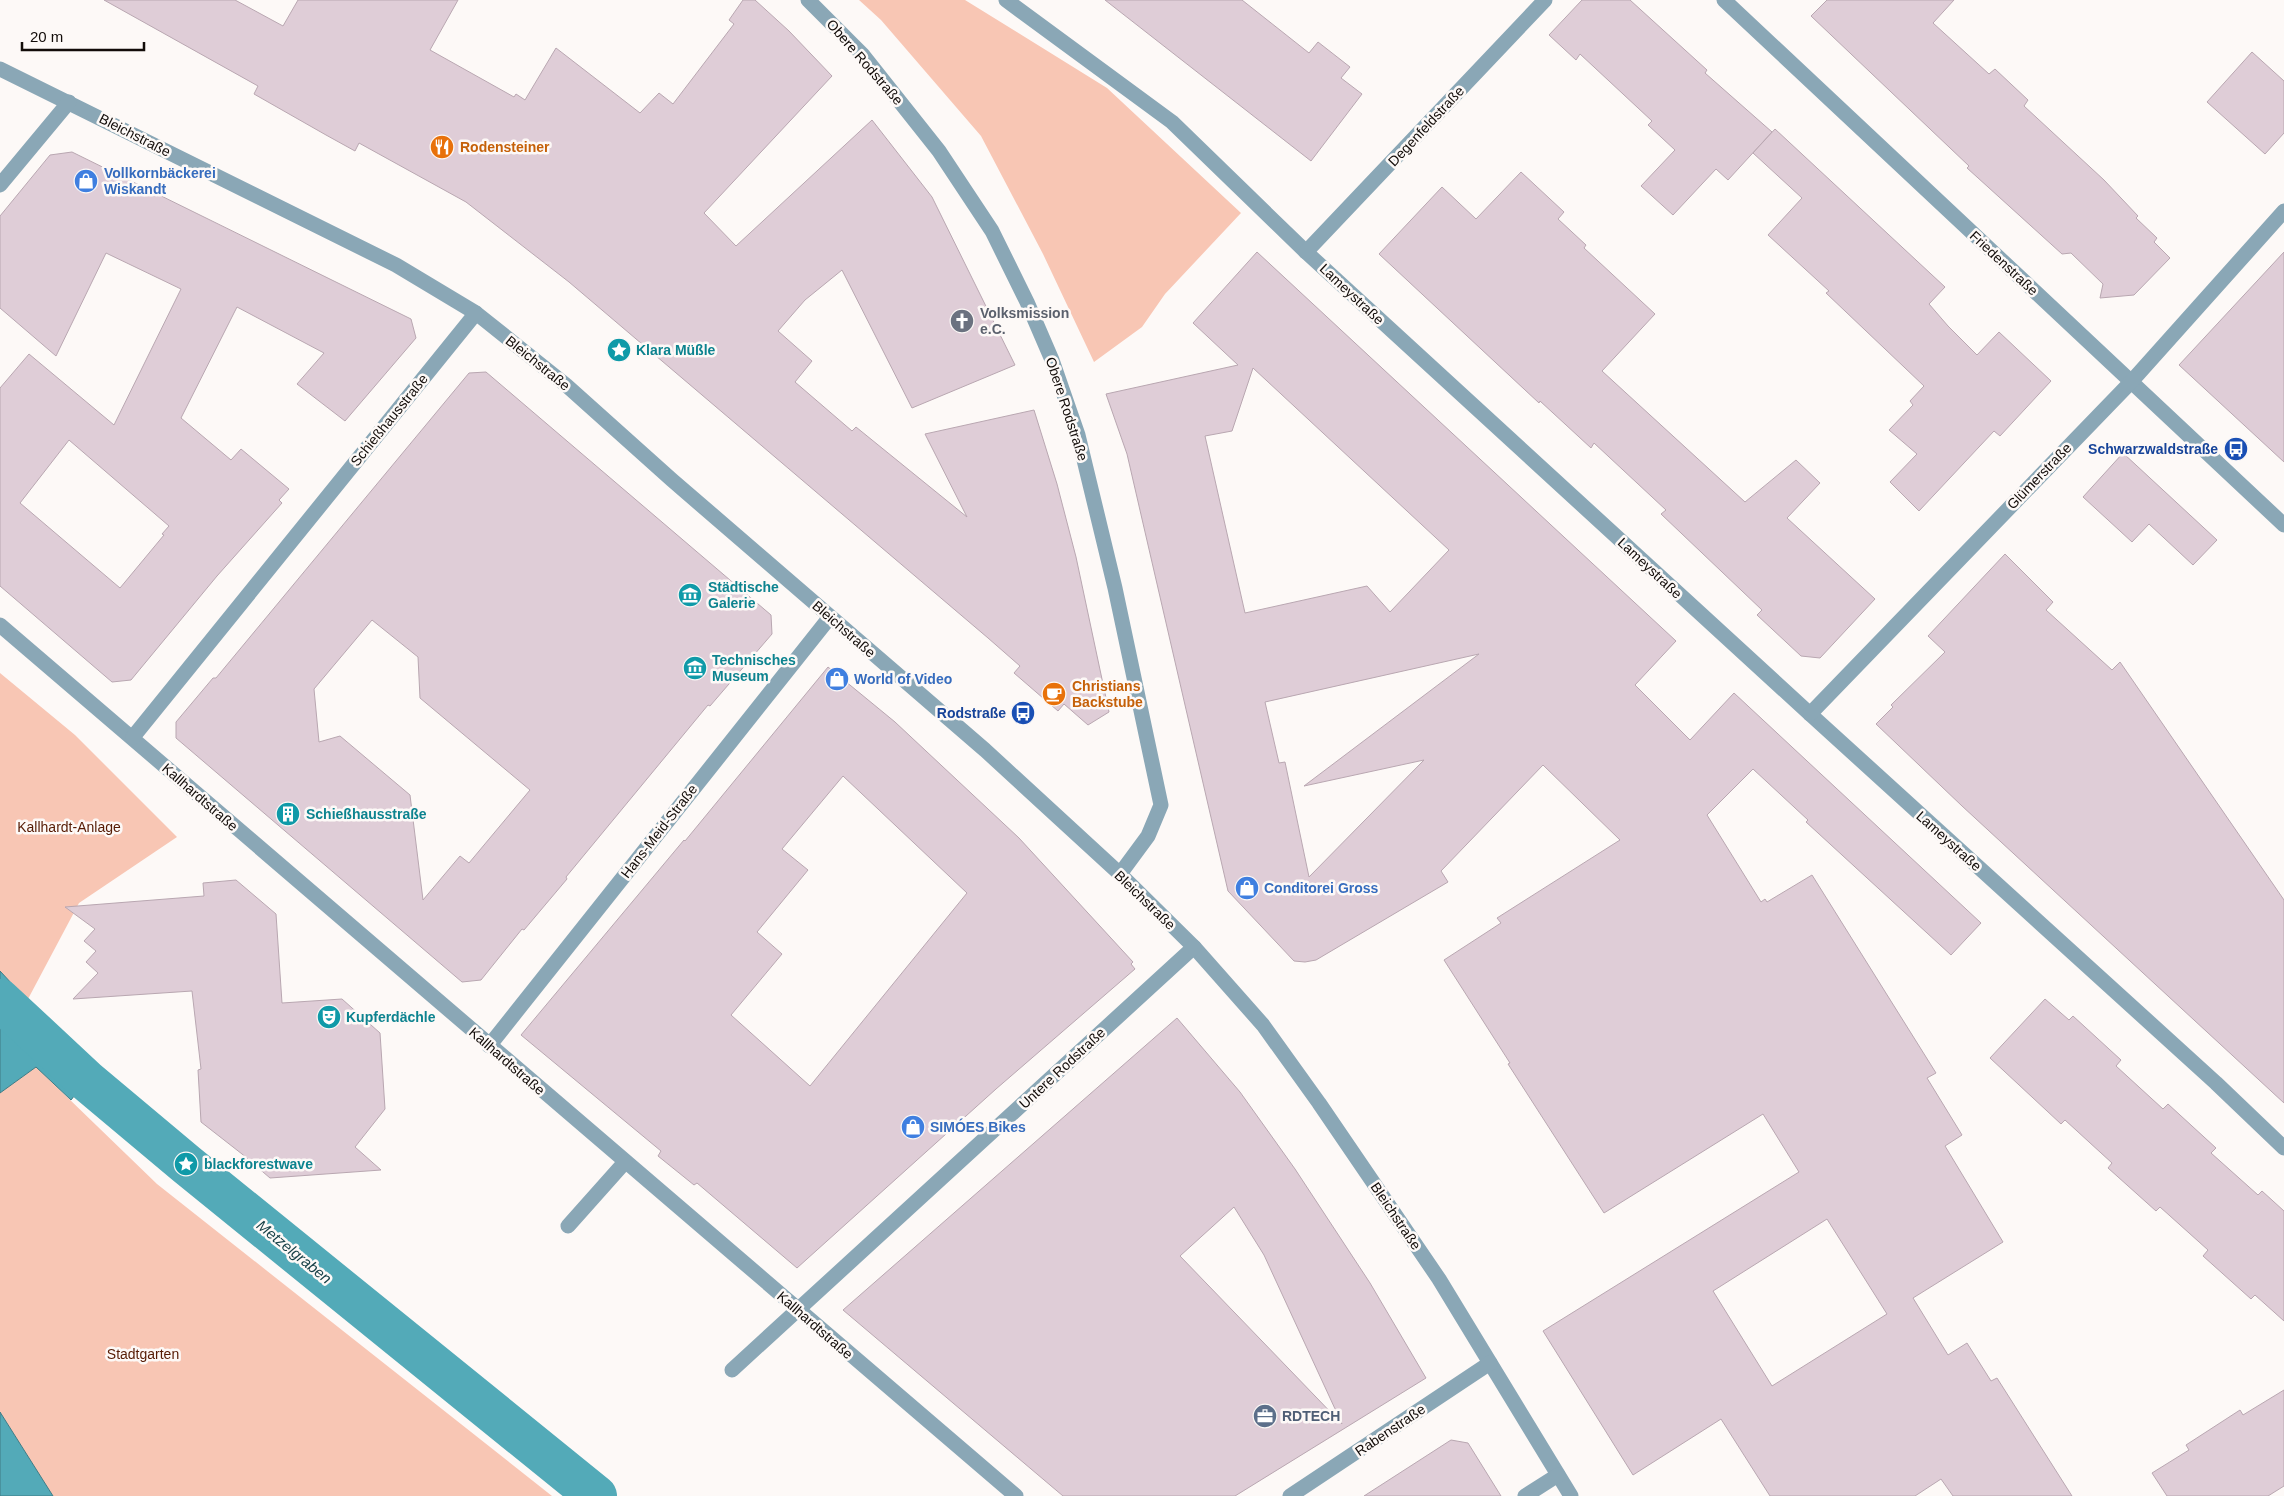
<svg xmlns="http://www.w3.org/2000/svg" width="2284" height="1496" viewBox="0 0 2284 1496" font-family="Helvetica,sans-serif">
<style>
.green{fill:#f8c6b4}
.water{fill:#53aab8;stroke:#407b84}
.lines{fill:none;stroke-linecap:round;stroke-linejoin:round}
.canal{stroke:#53aab8;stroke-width:42}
.building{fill:#dfcdd7;stroke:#b9a7b1;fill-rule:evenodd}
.minor{stroke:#8aa7b6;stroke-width:15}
.labels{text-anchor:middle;stroke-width:5;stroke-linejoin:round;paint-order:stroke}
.street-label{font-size:14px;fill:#120c09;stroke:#fdf9f7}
.food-label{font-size:14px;font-weight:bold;fill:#c56008;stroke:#fdf9f7;text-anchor:start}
.shop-label{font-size:14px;font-weight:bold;fill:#366cbe;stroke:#fdf9f7;text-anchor:start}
.worship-label{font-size:14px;font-weight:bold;fill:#5b616d;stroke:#fdf9f7;text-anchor:start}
.culture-label{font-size:14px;font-weight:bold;fill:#0d838f;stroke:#fdf9f7;text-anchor:start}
.transit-label{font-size:14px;font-weight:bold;fill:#164399;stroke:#fdf9f7;text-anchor:end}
.park-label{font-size:14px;fill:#561b04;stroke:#fdf9f7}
.service-label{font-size:14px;font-weight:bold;fill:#4e5e75;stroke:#fdf9f7;text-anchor:start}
.water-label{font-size:15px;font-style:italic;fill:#174047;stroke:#fdf9f7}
</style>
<rect width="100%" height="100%" fill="#fdf9f7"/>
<!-- green -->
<g class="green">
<polygon points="859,0 965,0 1107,88 1241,213 1165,294 1142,327 1094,362 1043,254 981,136 881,20"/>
<polygon points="0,673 75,735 177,837 79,903 28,999 0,971"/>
<polygon points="36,1067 157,1184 552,1496 53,1496 0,1412 0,1093"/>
</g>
<!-- water -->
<g class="water">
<polygon points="0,971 94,1071 71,1100 36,1067 0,1093"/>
<polygon points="0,1412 53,1496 0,1496"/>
</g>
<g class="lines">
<!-- canal -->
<polyline class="canal" points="0,1000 87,1081 186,1164 596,1496"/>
</g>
<!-- building -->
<g class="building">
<polygon points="104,0 235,0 283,26 298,0 458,0 430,50 514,97 516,94 525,100 556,48 640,113 659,93 673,104 734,24 729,20 743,0 755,0 789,31 832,76 704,213 736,246 872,120 932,197 1015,365 912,408 842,270 805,300 778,331 812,361 795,382 852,431 856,427 967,517 925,434 1034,410 1057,484 1076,557 1109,712 1088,725 1064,704 1058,711 1014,673 1020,666 988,638 569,282 466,202 359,143 355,151 326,135 254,94 258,86"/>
<polygon points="1105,0 1242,0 1309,53 1318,42 1350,67 1341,78 1362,94 1311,161"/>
<polygon points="1582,0 1630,0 1707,70 1705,73 1772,132 1728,180 1716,169 1673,215 1641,186 1675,150 1648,125 1652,121 1580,54 1576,60 1549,35"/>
<polygon points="1827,0 1954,0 1933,23 1989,74 1995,69 2028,100 2024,106 2104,180 2138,216 2136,218 2157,238 2154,242 2170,258 2134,295 2100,298 2103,284 2071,253 2062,254 1967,168 1969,166 1811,16"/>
<polygon points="2252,52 2284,81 2284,133 2265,154 2207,102"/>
<polygon points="1775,129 1945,287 1929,304 1948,326 1977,355 1999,332 2051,381 2000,436 1994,431 1919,511 1890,482 1917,454 1889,430 1913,405 1910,401 1924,386 1826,293 1829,291 1768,235 1802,198 1753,153"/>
<path d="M72 152 411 319 416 338 345 421 297 384 324 353 237 307 181 418 231 460 241 449 289 489 279 500 282 503 217 576 131 680 112 682 0 586V388L29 354 114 425 181 289 106 253 56 356 0 308V216L50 155ZM69 440 169 526 162 534 164 535 120 588 20 503Z"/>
<polygon points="1521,172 1564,212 1558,219 1586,245 1584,248 1655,314 1602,371 1745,502 1796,460 1820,483 1787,518 1875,599 1820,658 1801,656 1757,615 1762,610 1661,514 1666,510 1594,443 1591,448 1540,401 1539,403 1379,254 1442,187 1476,219"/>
<path d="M1257 252 1676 641 1635 685 1690 740 1734 693 1981 923 1951 955 1806 822 1808 820 1753 769 1707 815 1761 902 1765 899 1767 902 1812 875 1936 1073 1927 1078 1962 1135 1945 1146 2003 1242 1913 1298 1948 1355 1967 1343 1991 1381 1997 1378 2072 1496H1953L1941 1479 1915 1496H1770L1721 1419 1633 1475 1543 1331 1799 1172 1763 1114 1604 1213 1508 1064 1510 1063 1444 960 1501 923 1497 918 1620 840 1543 765 1441 871 1448 882 1316 960 1305 962 1294 961 1228 891 1127 454 1106 394 1238 365 1193 323ZM1253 368 1449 550 1390 612 1367 586 1245 613 1205 436 1232 431ZM1479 654 1304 786 1424 760 1309 877 1285 762 1279 763 1265 702ZM1827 1219 1887 1314 1772 1386 1713 1291Z"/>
<polygon points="2284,252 2284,462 2179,365"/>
<path d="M486 372 771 615 772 634 710 706 708 705 566 877 567 879 524 930 522 929 481 980 462 982 176 738V722L213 678H216L469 373ZM372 620 418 657 420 698 530 790 469 863 460 856 423 900 410 795 340 736 319 742 314 689Z"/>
<polygon points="2123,453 2217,540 2193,565 2149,524 2132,542 2083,497"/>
<polygon points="2005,554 2053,602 2046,610 2112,670 2120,662 2284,900 2284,1103 1962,806 1876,724 1893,707 1891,705 1945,652 1928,636"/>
<path d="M828 667 895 722 1019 838 1133 962 1131 964 1135 969 996 1089 797 1268 697 1183 694 1185 658 1156 661 1151 521 1035 684 840 685 841ZM843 776 967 893 810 1086 731 1015 782 954 757 932 808 870 782 849Z"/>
<polygon points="236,880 276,914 282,1003 342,999 380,1033 385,1109 355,1147 381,1170 270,1178 242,1154 201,1122 198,1070 201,1069 192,991 73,999 98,973 86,962 96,951 84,941 95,929 65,907 204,896 203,883"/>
<polygon points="2045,999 2069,1020 2073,1016 2121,1060 2116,1066 2163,1109 2168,1104 2216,1148 2211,1153 2258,1195 2262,1191 2284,1211 2284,1321 2255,1295 2251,1299 2203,1256 2208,1250 2160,1207 2156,1211 2108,1168 2112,1163 2089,1142 2065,1120 2061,1124 1990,1058"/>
<path d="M1177 1018 1240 1092 1295 1169 1370 1283 1426 1378 1235 1496H1063L843 1310ZM1234 1207 1264 1255 1342 1424 1180 1256Z"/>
<polygon points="2284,1390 2284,1486 2268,1496 2167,1496 2152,1473 2189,1450 2186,1445 2240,1410 2243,1415"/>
<polygon points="1451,1440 1468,1443 1501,1496 1364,1496"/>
</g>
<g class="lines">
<!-- minor -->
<g class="minor">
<polyline points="808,0 862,54 939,151 992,231 1027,302 1052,360 1078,435 1115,588 1161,805 1148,836 1120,874"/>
<polyline points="1006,0 1172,122 1306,252 1810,714 2216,1083 2284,1148"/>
<polyline points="1724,0 2284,525"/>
<polyline points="0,69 396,265 476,313 566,385 672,480 985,750 1120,874 1194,947 1263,1025 1319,1103 1439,1279 1571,1496"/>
<polyline points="0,185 69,102"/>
<polyline points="1306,252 1545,0"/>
<polyline points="0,625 1016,1496"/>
<polyline points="1810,714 2131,382 2284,211"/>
<polyline points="133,737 476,313"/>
<polyline points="489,1046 830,617"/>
<polyline points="568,1226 625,1162"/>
<polyline points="732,1370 1194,947"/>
<polyline points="1290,1496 1490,1363"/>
<polyline points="1525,1496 1558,1475"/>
</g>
</g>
<!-- icons -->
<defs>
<g id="restaurant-disc" transform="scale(1.25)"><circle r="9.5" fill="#e8710a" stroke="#fdf9f7"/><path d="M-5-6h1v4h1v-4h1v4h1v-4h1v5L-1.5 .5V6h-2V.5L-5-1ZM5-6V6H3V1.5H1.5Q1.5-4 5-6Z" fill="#fff"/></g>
<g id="shop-disc" transform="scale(1.25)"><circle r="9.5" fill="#3f7fe0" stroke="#fdf9f7"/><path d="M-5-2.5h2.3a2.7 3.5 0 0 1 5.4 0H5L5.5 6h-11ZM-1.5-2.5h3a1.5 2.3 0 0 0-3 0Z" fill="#fff"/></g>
<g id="church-disc" transform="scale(1.25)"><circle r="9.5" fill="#6b7280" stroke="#fdf9f7"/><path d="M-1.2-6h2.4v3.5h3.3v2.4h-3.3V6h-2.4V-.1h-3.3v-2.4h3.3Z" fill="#fff"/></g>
<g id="sight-disc" transform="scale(1.25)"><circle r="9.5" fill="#0f9aa8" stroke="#fdf9f7"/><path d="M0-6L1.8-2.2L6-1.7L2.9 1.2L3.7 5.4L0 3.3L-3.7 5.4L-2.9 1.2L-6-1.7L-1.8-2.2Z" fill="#fff"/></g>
<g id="bus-disc" transform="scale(1.25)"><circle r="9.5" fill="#1a4fb4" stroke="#fdf9f7"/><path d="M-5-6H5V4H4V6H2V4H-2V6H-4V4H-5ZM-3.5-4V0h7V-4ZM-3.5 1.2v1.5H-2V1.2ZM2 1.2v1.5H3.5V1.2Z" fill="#fff"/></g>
<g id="museum-disc" transform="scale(1.25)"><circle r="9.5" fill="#0f9aa8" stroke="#fdf9f7"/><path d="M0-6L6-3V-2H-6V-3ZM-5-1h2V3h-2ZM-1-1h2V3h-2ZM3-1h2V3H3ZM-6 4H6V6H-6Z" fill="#fff"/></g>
<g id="cafe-disc" transform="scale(1.25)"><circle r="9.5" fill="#e8710a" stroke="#fdf9f7"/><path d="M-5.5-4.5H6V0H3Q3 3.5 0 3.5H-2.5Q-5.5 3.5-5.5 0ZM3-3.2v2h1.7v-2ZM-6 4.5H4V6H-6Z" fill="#fff"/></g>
<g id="building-disc" transform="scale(1.25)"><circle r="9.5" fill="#0f9aa8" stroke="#fdf9f7"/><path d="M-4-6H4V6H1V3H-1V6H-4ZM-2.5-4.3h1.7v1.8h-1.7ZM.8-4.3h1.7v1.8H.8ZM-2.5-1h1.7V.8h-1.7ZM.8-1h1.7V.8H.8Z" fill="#fff"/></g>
<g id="theatre-disc" transform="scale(1.25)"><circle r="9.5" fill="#0f9aa8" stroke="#fdf9f7"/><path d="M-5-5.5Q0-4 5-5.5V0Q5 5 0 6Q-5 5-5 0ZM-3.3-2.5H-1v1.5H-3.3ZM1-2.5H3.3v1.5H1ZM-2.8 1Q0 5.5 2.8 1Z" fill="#fff"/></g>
<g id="office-disc" transform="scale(1.25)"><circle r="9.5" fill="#5c6f8a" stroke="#fdf9f7"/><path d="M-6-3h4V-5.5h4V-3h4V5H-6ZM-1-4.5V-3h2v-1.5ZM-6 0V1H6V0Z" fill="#fff"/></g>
</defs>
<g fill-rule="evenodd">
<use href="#restaurant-disc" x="442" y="147"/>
<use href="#shop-disc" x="86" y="181"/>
<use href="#church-disc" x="962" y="321"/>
<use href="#sight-disc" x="619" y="350"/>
<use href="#bus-disc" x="2236" y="449"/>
<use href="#museum-disc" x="690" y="595"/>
<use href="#museum-disc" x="695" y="668"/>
<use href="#shop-disc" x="837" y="679"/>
<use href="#cafe-disc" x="1054" y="694"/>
<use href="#bus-disc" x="1023" y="713"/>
<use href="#building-disc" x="288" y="814"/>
<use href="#shop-disc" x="1247" y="888"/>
<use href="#theatre-disc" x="329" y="1017"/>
<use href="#shop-disc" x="913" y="1127"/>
<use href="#sight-disc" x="186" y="1164"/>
<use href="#office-disc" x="1265" y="1416"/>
</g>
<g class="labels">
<!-- street labels -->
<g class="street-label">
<text transform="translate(865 62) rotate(49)" y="5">Obere Rodstraße</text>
<text transform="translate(1426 126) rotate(-47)" y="5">Degenfeldstraße</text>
<text transform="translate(135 135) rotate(27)" y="5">Bleichstraße</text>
<text transform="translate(2004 263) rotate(43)" y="5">Friedenstraße</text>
<text transform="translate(1352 294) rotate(43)" y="5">Lameystraße</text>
<text transform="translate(538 363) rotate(39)" y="5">Bleichstraße</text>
<text transform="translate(1067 409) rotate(72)" y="5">Obere Rodstraße</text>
<text transform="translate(389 420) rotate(-51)" y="5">Schießhausstraße</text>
<text transform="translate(2039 476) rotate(-46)" y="5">Glümerstraße</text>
<text transform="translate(1650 568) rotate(43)" y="5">Lameystraße</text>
<text transform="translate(844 629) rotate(41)" y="5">Bleichstraße</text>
<text transform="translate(200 797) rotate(41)" y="5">Kallhardtstraße</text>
<text transform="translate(659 831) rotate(-52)" y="5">Hans-Meid-Straße</text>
<text transform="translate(1949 841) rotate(42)" y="5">Lameystraße</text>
<text transform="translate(1145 900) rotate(44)" y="5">Bleichstraße</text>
<text transform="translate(507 1061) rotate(41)" y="5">Kallhardtstraße</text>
<text transform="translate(1062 1068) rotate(-43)" y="5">Untere Rodstraße</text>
<text transform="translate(1396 1216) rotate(56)" y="5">Bleichstraße</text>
<text transform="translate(815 1325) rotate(41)" y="5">Kallhardtstraße</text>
<text transform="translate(1390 1430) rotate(-34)" y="5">Rabenstraße</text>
</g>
<!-- food labels -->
<g class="food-label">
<text x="460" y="152">Rodensteiner</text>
<text x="1072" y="691">Christians<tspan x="1072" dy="16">Backstube</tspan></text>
</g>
<!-- shop labels -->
<g class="shop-label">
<text x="104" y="178">Vollkornbäckerei<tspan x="104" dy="16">Wiskandt</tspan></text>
<text x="854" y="684">World of Video</text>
<text x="1264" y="893">Conditorei Gross</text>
<text x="930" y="1132">SIMÓES Bikes</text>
</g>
<!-- worship labels -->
<g class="worship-label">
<text x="980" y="318">Volksmission<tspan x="980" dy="16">e.C.</tspan></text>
</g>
<!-- culture labels -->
<g class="culture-label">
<text x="636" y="355">Klara Müßle</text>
<text x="708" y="592">Städtische<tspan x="708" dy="16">Galerie</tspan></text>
<text x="712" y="665">Technisches<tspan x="712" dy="16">Museum</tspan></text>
<text x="306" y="819">Schießhausstraße</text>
<text x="346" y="1022">Kupferdächle</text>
<text x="204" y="1169">blackforestwave</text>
</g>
<!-- transit labels -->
<g class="transit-label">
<text x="2218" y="454">Schwarzwaldstraße</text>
<text x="1006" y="718">Rodstraße</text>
</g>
<!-- park labels -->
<g class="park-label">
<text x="69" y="832">Kallhardt-Anlage</text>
<text x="143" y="1359">Stadtgarten</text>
</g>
<!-- service labels -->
<g class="service-label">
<text x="1282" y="1421">RDTECH</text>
</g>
<!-- water labels -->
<g class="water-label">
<text transform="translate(294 1252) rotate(39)" y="5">Metzelgraben</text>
</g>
</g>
<!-- scale -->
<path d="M22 42v8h122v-8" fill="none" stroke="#120c09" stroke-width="2.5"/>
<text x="30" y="42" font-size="15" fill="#120c09" stroke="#fdf9f7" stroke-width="4" paint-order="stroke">20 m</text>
</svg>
